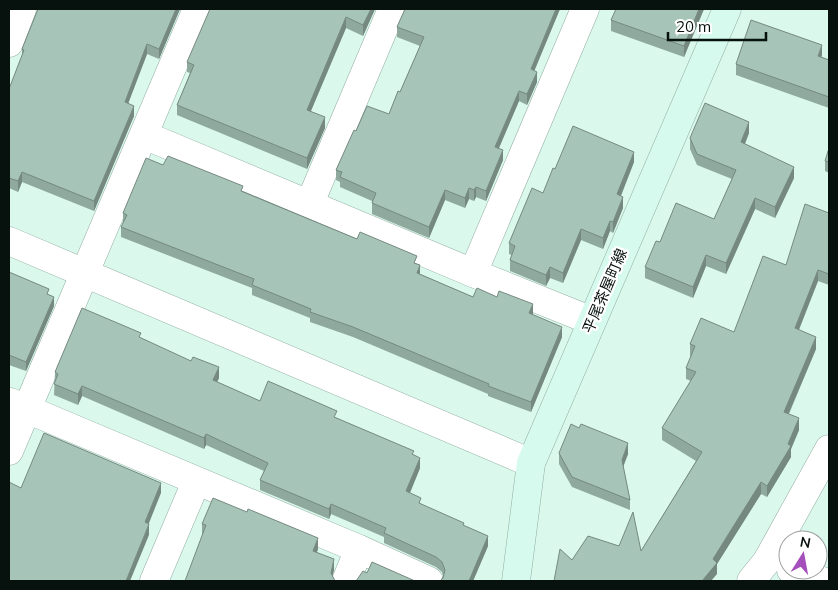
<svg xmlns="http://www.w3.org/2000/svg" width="838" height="590" viewBox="0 0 838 590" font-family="Mulish,'Noto Sans JP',sans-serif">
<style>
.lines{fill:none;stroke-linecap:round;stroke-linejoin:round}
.minor-casing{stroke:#92aea3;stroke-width:29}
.tertiary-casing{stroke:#92aea3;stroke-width:29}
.secondary-casing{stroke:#92aea3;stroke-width:29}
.minor{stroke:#fff;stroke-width:28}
.tertiary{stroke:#fff;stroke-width:28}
.secondary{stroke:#d7faee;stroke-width:28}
.wall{fill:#90a99e}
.shaded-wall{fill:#758981}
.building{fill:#a7c4b8;stroke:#758981}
.labels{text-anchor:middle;stroke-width:4.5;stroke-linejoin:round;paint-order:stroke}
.street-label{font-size:15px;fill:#07110d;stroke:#fff}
</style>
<rect width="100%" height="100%" fill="#daf8ec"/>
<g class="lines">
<!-- minor casing -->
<g class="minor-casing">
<g id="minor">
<polyline points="9,43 22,9"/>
<polyline points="144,135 473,273 592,321"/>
<polyline points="309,205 392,9"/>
<polyline points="473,273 585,9"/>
<polyline points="10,402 359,549 429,581"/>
<polyline points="9,451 197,9"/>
<polyline points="154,581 196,482"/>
<polyline points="346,581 359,549"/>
</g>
</g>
<!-- tertiary casing -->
<g class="tertiary-casing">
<g id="tertiary">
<polyline points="9,241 531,463"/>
<polyline points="791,570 822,581"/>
<polyline points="751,581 767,561 829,449"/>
</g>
</g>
<!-- secondary casing -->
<g class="secondary-casing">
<polyline id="secondary" points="516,581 531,463 727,9"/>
</g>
<!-- minor -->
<use href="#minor" class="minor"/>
<!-- tertiary -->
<use href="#tertiary" class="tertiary"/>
<!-- secondary -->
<use href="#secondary" class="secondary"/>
</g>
<!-- wall -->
<g class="wall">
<polygon points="180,9 159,59 147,54 128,103 134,116 94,211 22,182 18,192 9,188 9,89 22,57 22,49"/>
<polygon points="375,9 363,36 346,28 311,111 325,128 307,169 177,115 177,105 190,73 187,72 187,62"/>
<polygon points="405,9 560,9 534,70 537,82 527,105 519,101 499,148 503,160 486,201 476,197 474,201 469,199 465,208 445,200 429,238 372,214 372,201 340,187 340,182 336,180 336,170 356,131 389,114 400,92 420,46 397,37 397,27"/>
<polygon points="704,9 684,57 611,31 611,20"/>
<polygon points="822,55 821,57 829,60 829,108 736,75 736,64"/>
<polygon points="749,133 745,144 794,178 775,218 755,209 726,274 706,266 693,298 645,278 645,267 660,242 714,219 732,179 697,165 690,149 690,138"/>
<polygon points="829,148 829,173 825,171 825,161"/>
<polygon points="634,162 621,196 623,208 613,233 610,231 603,249 581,240 563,283 550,278 546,286 510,271 510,260 512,255 509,254 509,243 543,193 555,169"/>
<polygon points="163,165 243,191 417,264 420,274 473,297 533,314 533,315 562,337 531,412 488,396 488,394 353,337 310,322 310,318 252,295 252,288 121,237 121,227 123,223 123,213"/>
<polygon points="829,213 829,285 818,281 799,330 816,349 789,414 799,430 791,449 791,457 767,497 761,494 717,564 717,574 572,560 619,546 641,551 696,461 662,440 662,428 691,381 686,379 686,368 691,356 690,356 690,344 734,332 786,265"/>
<polygon points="9,272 49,295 54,306 26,371 9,365"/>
<polygon points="141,338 219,378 217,382 260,401 337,418 414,455 420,468 410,493 421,504 464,526 488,546 473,581 440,581 443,576 442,572 436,567 384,543 384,537 331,514 329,519 260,490 260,480 264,471 206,445 204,449 82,396 78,405 54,395 55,372"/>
<polygon points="559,453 628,454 623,466 630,500 630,510 572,487 559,464"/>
<polygon points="202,524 318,549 317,552 334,570 332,577 334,581 202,534"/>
</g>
<!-- shaded-wall -->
<g class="shaded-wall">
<polygon points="176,9 180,9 159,59 159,49"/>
<polygon points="371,9 375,9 363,36 363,25"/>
<polygon points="556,9 560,9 531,79 531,69"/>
<polygon points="699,9 704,9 684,57 684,46"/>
<polygon points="346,17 346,28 307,120 307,110"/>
<polygon points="147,44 147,54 125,112 125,102"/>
<polygon points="822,45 822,55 818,67 818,56"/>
<polygon points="537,72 537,82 527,105 527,94"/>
<polygon points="519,91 519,101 495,157 495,147"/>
<polygon points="134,106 134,116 94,211 94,201"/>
<polygon points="325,117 325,128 307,169 307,158"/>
<polygon points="749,122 749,133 741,153 741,142"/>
<polygon points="503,150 503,160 486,201 486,191"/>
<polygon points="634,152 634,162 617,205 617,194"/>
<polygon points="794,167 794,178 775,218 775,207"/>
<polygon points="22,172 22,182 18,192 18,181"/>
<polygon points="476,187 476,197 474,201 474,190"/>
<polygon points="469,188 469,199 465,208 465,198"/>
<polygon points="445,190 445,200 429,238 429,227"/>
<polygon points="623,197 623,208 613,233 613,222"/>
<polygon points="755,198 755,209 726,274 726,263"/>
<polygon points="610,221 610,231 603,249 603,238"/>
<polygon points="581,229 581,240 563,283 563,273"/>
<polygon points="706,255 706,266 693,298 693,287"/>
<polygon points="420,265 420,275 417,273"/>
<polygon points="550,267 550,278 546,286 546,275"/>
<polygon points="818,270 818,281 795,339 795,328"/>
<polygon points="54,297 54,306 26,371 26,362"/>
<polygon points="533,304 533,314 529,323 529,313"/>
<polygon points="562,327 562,337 531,412 531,402"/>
<polygon points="816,337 816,349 784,424 784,412"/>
<polygon points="219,367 219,378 213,390 213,380"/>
<polygon points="82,386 82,396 78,405 78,394"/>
<polygon points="799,418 799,430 791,449 791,457 767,497 767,486 788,444"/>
<polygon points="206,434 206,445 204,449 204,438"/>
<polygon points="628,443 628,454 622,470 622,460"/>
<polygon points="420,458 420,468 406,502 406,491"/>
<polygon points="761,482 761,494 717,564 717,574 711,581 702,581 713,559"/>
<polygon points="161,483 161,493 145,533 145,522"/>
<polygon points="331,504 331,514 329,519 329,509"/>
<polygon points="149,524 149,535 130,581 126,581"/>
<polygon points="488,536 488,546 473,581 469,581"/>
<polygon points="318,538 318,549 313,562 313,551"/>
<polygon points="334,559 334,570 331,581 331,573"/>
</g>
<!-- building -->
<g class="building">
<polygon points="38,9 176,9 159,49 147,44 125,102 134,106 94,201 22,172 18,181 9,178 9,89 24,50 22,49"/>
<polygon points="210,9 371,9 363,25 346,17 307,110 325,117 307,158 177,105 194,65 187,62"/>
<polygon points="405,9 556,9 531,69 537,72 527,94 519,91 495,147 503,150 486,191 476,187 474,190 469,188 465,198 445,190 429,227 372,203 376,193 340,177 342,172 336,170 354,130 356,131 367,106 389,114 398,91 400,92 424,37 397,27"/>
<polygon points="616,9 699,9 684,46 611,20"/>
<polygon points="751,20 822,45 818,56 829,60 829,97 736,64"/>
<polygon points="705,103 749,122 741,142 794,167 775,207 755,198 726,263 706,255 693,287 645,267 656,241 660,242 676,203 714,219 736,170 697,154 690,138"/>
<polygon points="573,126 634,152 617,194 623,197 613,222 610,221 603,238 581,229 563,273 550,267 546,275 510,260 515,246 509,243 532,188 543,193 553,168 555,169"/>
<polygon points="829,148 829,162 825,161"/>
<polygon points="168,156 243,186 241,191 357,239 360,232 417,256 414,263 420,265 417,273 473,297 477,288 497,297 499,291 533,304 529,313 562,327 531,402 488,386 489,384 353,327 310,312 311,309 252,285 254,279 121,227 127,215 123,213 146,158 163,165"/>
<polygon points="805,204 829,213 829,274 818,270 795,328 816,337 784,412 799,418 788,444 791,446 767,486 761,482 713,559 717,563 702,581 554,581 560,549 572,560 588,536 619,546 633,512 641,551 702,452 662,428 696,372 686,368 695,346 690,344 701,318 734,332 763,256 786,265"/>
<polygon points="9,272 49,289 47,294 54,297 26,362 9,355"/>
<polygon points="82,308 141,333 139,337 191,361 193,357 219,367 213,380 260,401 268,381 337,411 334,417 414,451 412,454 420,458 406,491 421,498 419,503 464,523 463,525 488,536 469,581 440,581 443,578 445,570 442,562 436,557 384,533 386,528 331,504 329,509 260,480 268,463 206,434 204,438 82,386 78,394 54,384 58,374 55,372"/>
<polygon points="571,424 579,428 581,424 628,443 622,460 630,500 572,477 559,453"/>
<polygon points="44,433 161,483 145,522 149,524 126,581 9,581 9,482 21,488"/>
<polygon points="213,498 247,512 248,509 318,538 313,551 334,559 331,573 335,581 185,581 206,525 202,524"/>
<polygon points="372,562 415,581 356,581 363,571 367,573"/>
</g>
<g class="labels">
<!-- street labels -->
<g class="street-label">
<text transform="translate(605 291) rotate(-67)" y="5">平尾茶屋町線</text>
</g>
</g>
<!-- border -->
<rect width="838" height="590" fill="none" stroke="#07110d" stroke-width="20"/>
<!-- north arrow -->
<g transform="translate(803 555) rotate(11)"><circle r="24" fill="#ffffff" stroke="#9ca09e"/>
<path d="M0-4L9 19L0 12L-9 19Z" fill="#a54fbd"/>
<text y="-8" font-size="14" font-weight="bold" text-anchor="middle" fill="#07110d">N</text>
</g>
<!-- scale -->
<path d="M668 32v8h98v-8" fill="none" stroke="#07110d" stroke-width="2.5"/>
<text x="676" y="32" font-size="15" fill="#07110d" stroke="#ffffff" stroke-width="4" paint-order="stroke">20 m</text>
</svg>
